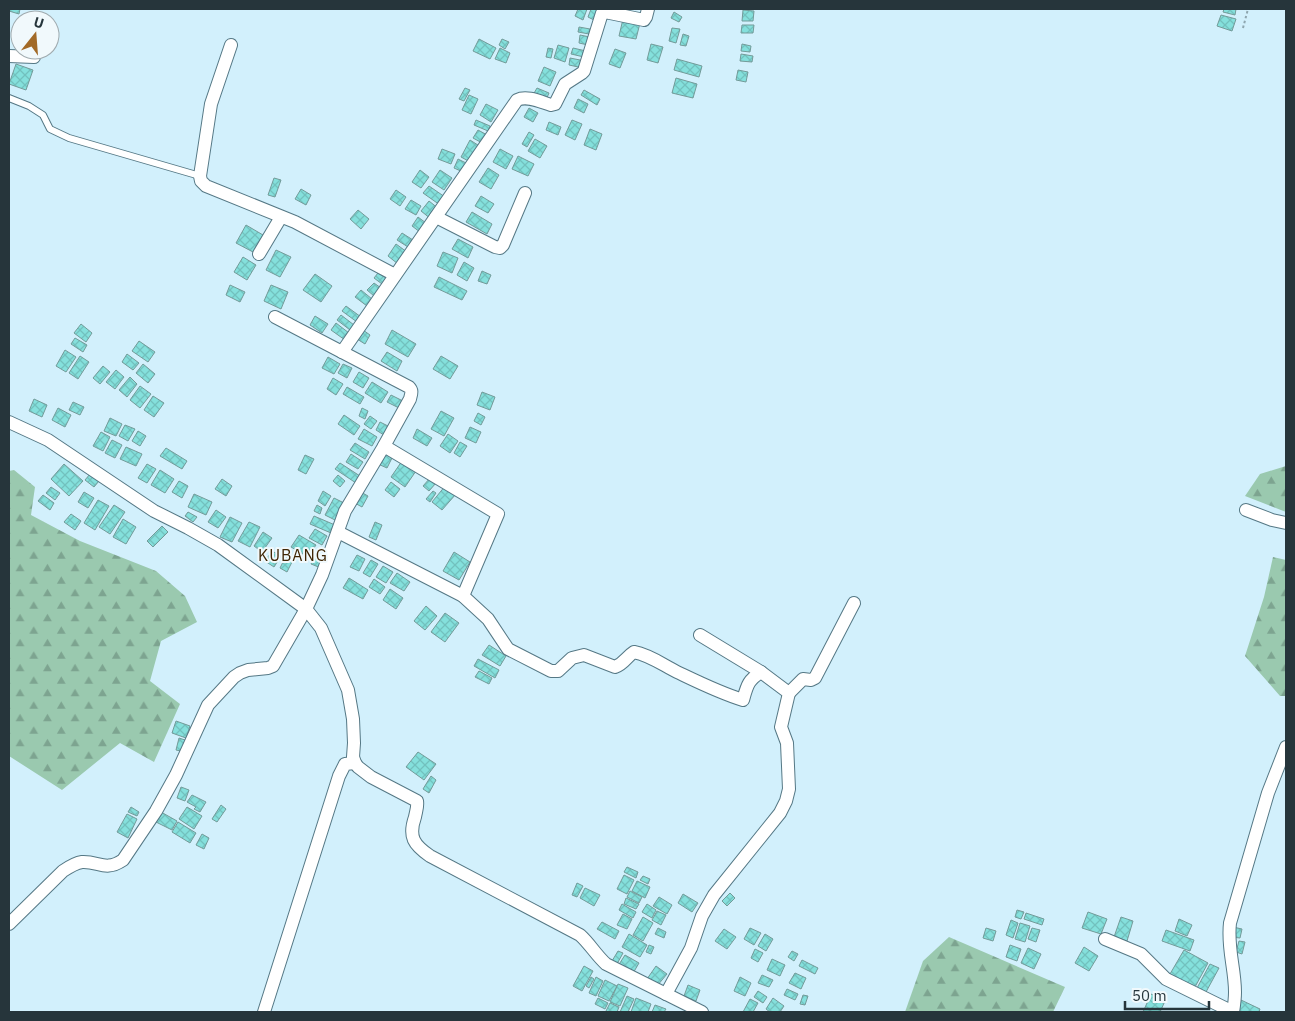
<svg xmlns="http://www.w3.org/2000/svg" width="1295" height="1021" viewBox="0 0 1295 1021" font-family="'IBM Plex Sans',sans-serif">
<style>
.forest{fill:url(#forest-firs)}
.building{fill:url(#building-cross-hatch);stroke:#739b99}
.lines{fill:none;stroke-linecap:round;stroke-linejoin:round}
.lane-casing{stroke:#557885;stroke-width:8}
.street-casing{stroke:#557885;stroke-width:14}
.path{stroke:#8ea6af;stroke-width:2;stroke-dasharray:2.5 2.5;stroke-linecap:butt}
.lane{stroke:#fff;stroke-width:6}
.street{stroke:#fff;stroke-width:12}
.labels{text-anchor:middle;stroke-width:4;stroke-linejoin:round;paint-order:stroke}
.quarter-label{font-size:16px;letter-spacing:1px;fill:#3f2504;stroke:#f1f9fc}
</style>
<defs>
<pattern id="forest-firs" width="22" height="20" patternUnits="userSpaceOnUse" patternTransform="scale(1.25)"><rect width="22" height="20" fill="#9ac9af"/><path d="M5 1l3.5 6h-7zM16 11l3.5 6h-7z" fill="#7da490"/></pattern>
<pattern id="building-cross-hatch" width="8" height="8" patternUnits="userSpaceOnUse" patternTransform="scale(1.25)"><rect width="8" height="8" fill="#84e0dc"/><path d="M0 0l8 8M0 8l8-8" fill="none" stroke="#72c1be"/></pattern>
</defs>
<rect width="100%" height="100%" fill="#d2f0fc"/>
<!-- forest -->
<g class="forest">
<polygon points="1286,466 1286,512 1245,496 1260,474"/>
<polygon points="14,470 35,487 31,515 80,541 156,571 185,596 197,622 161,641 150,681 180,704 154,762 120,743 62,790 9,756 9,471"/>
<polygon points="1273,557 1286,560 1286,696 1280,696 1245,656 1264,597"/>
<polygon points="949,937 1065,987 1053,1012 905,1012 923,961"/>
</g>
<!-- building -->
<g class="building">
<polygon points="9,9 20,9 19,14 9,11"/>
<polygon points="578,9 587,9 583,20 575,16"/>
<polygon points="591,9 601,9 596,21 588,17"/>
<polygon points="1224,9 1236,9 1235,15 1223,12"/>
<polygon points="743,10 754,11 753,21 742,21"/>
<polygon points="674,12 682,17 679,22 671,18"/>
<polygon points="1221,15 1236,19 1232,31 1217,26"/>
<polygon points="623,19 640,23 636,39 619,36"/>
<polygon points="742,25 754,25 753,33 741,33"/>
<polygon points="579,27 590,29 589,34 578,32"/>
<polygon points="672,28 680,29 676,43 669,41"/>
<polygon points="683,34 689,36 686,46 680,45"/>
<polygon points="580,35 590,37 588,45 579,43"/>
<polygon points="479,39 496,48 490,59 473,51"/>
<polygon points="502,39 509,42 505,49 499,45"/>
<polygon points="651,44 663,47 658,63 647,60"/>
<polygon points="742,44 751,46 750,52 741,51"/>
<polygon points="558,45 569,48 565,62 554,58"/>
<polygon points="500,48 510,53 506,63 495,59"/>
<polygon points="548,48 553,49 551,58 546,57"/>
<polygon points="573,48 586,51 584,57 571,54"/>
<polygon points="615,49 626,53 620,68 609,64"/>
<polygon points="741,54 753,56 752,62 740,61"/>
<polygon points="570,58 585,61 583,68 569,65"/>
<polygon points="677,59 702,66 699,77 674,70"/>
<polygon points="16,64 33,70 26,90 9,84"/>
<polygon points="544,67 556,72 550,86 538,81"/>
<polygon points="738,70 748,72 746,82 736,80"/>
<polygon points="676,78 697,84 693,98 672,93"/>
<polygon points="465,88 470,90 464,101 459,99"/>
<polygon points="537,88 549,93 546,100 533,95"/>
<polygon points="584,90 600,99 597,105 581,95"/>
<polygon points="469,95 478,99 471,114 462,110"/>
<polygon points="578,99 588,104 584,113 574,108"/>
<polygon points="486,104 498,110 491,122 480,115"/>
<polygon points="529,108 538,113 533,122 524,117"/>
<polygon points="476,120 490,126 488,131 474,125"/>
<polygon points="572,120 582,124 575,140 565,135"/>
<polygon points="549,122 561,127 558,135 546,130"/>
<polygon points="590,129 602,134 596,150 584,145"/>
<polygon points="478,130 489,136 484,144 473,138"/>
<polygon points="529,132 534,135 527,147 522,144"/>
<polygon points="535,139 547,146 540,158 528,151"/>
<polygon points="470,140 481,147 472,163 461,157"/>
<polygon points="442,149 455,154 451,164 438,159"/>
<polygon points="500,149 513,156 506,169 493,162"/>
<polygon points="518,156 534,164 528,176 512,169"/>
<polygon points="458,159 468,164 463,172 454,168"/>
<polygon points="488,168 499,175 491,189 479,182"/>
<polygon points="420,170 429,177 421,188 412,182"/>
<polygon points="440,170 452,178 444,190 432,182"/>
<polygon points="274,178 281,180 275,197 268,195"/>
<polygon points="429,186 445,197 440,205 423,193"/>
<polygon points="301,189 311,195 306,205 295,199"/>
<polygon points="396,190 406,197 400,206 390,199"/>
<polygon points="481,196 494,204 488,213 475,206"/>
<polygon points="411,200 421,206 416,215 405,209"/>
<polygon points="429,201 439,209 431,219 421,211"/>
<polygon points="358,210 369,219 361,229 350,219"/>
<polygon points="472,212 492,224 487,234 466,222"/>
<polygon points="418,217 426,223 420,232 412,226"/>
<polygon points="246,225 263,235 253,252 236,243"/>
<polygon points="402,233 413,240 408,247 397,240"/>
<polygon points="458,239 473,247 468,258 452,249"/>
<polygon points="396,244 407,252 398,264 388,256"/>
<polygon points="276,250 291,257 280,277 266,270"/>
<polygon points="443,252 458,258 452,273 437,266"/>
<polygon points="243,257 256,265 247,280 234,272"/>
<polygon points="464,262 474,268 467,281 457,275"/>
<polygon points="482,271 491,275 487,284 478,281"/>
<polygon points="378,273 386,278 382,284 374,278"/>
<polygon points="315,274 332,286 321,302 303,290"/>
<polygon points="439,277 467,291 462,300 434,287"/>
<polygon points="374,283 381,288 374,296 367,290"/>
<polygon points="230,285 245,292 240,302 226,295"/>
<polygon points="271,285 288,292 281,309 264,301"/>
<polygon points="361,290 372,299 367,306 355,297"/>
<polygon points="346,306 361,317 357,322 342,311"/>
<polygon points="341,315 354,325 350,330 337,320"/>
<polygon points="315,316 328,324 322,333 310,325"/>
<polygon points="336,323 349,333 345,340 331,330"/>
<polygon points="81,324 92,333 86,342 74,333"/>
<polygon points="363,330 370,335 365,344 357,339"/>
<polygon points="392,330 416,344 408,357 385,344"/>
<polygon points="75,338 87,345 83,352 71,344"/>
<polygon points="139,341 155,352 148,362 132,351"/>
<polygon points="65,350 76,357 66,372 56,366"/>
<polygon points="387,352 402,361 397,371 381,361"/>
<polygon points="127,354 139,363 133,370 122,362"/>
<polygon points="80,356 89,362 78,379 69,373"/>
<polygon points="441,356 458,366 450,379 433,369"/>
<polygon points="328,357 340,364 334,374 322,368"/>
<polygon points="143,364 155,374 148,383 136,373"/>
<polygon points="343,364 352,368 347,378 338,373"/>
<polygon points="103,366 110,372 100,384 93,378"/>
<polygon points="116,370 124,377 115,389 106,382"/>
<polygon points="359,372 369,378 363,388 353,382"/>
<polygon points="130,377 137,384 127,397 119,390"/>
<polygon points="333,378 343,384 336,395 327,389"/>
<polygon points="372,382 388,392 381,403 365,393"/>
<polygon points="140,386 151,394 140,408 130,400"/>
<polygon points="347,387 364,397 360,404 343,394"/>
<polygon points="482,392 495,397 490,410 477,405"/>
<polygon points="391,395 405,402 401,409 387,402"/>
<polygon points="153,396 164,403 154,417 144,410"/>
<polygon points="34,399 47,405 42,417 29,411"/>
<polygon points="73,402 84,407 80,415 69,410"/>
<polygon points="58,408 71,415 65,427 52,420"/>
<polygon points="362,408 368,411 365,419 359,416"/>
<polygon points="441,411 454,418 444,436 431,429"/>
<polygon points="478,413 485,417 481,425 474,421"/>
<polygon points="344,415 360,426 354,435 338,424"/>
<polygon points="370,416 377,421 371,429 364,424"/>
<polygon points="110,418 122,424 116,436 104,431"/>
<polygon points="380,422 392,428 387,437 376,430"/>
<polygon points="125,425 135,429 128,441 119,436"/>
<polygon points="470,427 481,432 476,443 465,438"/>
<polygon points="364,429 377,437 372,446 358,439"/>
<polygon points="417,429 432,438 427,446 413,438"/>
<polygon points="138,431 146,436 140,446 132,441"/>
<polygon points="101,432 110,437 103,451 93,446"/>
<polygon points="448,434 458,441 450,453 440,446"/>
<polygon points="112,440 122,445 115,458 105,453"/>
<polygon points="460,442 467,446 460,457 454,453"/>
<polygon points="355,443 369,452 365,459 350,450"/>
<polygon points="126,447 142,454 136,466 120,459"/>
<polygon points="166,448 187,461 182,469 160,456"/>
<polygon points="385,452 393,456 387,468 378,464"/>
<polygon points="351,454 363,462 358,469 346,462"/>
<polygon points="305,455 314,459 306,474 298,470"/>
<polygon points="402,461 416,471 405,487 391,477"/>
<polygon points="340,463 360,476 356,483 335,469"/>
<polygon points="64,464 83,481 69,496 51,479"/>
<polygon points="147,464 156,469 147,483 138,478"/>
<polygon points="160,470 174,479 165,493 151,485"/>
<polygon points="90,474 99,481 94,487 85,480"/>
<polygon points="338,475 345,481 340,487 333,481"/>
<polygon points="430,478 436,483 429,491 423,486"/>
<polygon points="222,479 232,486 226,496 215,489"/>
<polygon points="179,481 188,486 182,498 172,492"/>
<polygon points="391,482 400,489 394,497 385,490"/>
<polygon points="446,485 456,494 442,510 432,502"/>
<polygon points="51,487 60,493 55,500 46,493"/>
<polygon points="323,491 331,496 325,506 318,501"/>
<polygon points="359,491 368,496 362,507 353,502"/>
<polygon points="433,491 436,493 430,502 426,499"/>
<polygon points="84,492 94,498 88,508 78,502"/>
<polygon points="194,494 212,502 206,515 188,507"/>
<polygon points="43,495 54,503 50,510 38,501"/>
<polygon points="334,498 348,505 339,522 325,515"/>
<polygon points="98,500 109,506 95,530 84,523"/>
<polygon points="114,505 125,512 110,534 99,527"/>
<polygon points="317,505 322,508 320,514 314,511"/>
<polygon points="216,510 226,517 218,528 208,522"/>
<polygon points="188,512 197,517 193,522 185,516"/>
<polygon points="71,514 81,521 75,530 64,522"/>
<polygon points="314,516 335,525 331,533 310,524"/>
<polygon points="230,517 242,523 232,542 220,537"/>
<polygon points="123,519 136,527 126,544 113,537"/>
<polygon points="249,522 260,527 250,547 238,541"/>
<polygon points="375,522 382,525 376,540 369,537"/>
<polygon points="162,526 168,532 153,547 147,541"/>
<polygon points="315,529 327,536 322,545 309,538"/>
<polygon points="263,532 272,538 262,552 254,546"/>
<polygon points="299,535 316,545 308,557 291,547"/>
<polygon points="272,551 281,556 274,567 265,561"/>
<polygon points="454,552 470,562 459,580 443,571"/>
<polygon points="316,554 326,560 321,568 311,564"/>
<polygon points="357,555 365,559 359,571 350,567"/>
<polygon points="286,556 293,560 287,572 280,568"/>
<polygon points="371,560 378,564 370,577 363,573"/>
<polygon points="383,566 393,572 386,583 376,577"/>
<polygon points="397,573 410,582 404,591 390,583"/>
<polygon points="349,578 368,590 363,599 343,588"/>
<polygon points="374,579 385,587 380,594 369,587"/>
<polygon points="390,589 403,598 396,609 383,600"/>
<polygon points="426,606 437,616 425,630 414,621"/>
<polygon points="445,613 459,623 445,642 431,632"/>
<polygon points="489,645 506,656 500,666 482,655"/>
<polygon points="478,659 499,670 495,678 474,666"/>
<polygon points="479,671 492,678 489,684 475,677"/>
<polygon points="176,721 190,726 186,738 172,733"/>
<polygon points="179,738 188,741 185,752 176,750"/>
<polygon points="418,752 436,764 424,780 406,767"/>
<polygon points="431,776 436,780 429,793 423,789"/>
<polygon points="181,787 189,790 185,801 177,798"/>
<polygon points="192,795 206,802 200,812 194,809 196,807 187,802"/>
<polygon points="221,805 226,809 217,822 212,819"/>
<polygon points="131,807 139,812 137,816 128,812"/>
<polygon points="187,807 202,816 194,829 179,819"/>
<polygon points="161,812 177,821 172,830 156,822"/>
<polygon points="127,814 137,819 128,838 117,832"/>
<polygon points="178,822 196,833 190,843 172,832"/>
<polygon points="202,834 209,838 204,849 196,845"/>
<polygon points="627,867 638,872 636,878 624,872"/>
<polygon points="624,875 634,880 627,894 617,889"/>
<polygon points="643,876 650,879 648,884 640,880"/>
<polygon points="637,881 650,887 645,898 632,891"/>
<polygon points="577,883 583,886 577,897 572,895"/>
<polygon points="585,888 600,895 594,906 580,898"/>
<polygon points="630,891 642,897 639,903 627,897"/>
<polygon points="730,893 735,898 727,906 722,901"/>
<polygon points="683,894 698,903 692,912 678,903"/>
<polygon points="659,897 672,905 667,914 653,906"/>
<polygon points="626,898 639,904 636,909 624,904"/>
<polygon points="622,904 636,912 633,918 619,910"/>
<polygon points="647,904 656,910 652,918 642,912"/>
<polygon points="1017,910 1024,912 1021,919 1015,917"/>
<polygon points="657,911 666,915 661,925 652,920"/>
<polygon points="1088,912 1107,919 1101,934 1082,928"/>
<polygon points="1026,913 1044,919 1042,925 1024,919"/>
<polygon points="623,914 632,919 627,929 617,925"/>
<polygon points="643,917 653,923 643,941 633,935"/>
<polygon points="1121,917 1133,921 1127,941 1114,937"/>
<polygon points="1179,919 1192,925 1187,936 1175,931"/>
<polygon points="1011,920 1018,923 1013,938 1006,935"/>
<polygon points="602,922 619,931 615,939 597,929"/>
<polygon points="1020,923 1030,926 1025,942 1015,939"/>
<polygon points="1233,927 1242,929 1240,938 1231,937"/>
<polygon points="658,928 666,932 664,938 655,934"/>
<polygon points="750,928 761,933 754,945 744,939"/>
<polygon points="986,928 996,931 993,941 983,938"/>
<polygon points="1032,928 1040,930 1036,942 1028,939"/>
<polygon points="724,929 736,937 727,949 715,941"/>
<polygon points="1166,930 1194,940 1190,951 1162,941"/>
<polygon points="629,934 647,945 640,957 622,947"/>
<polygon points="765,934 773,939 766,951 758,946"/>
<polygon points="1239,941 1245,942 1242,954 1236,952"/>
<polygon points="649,945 654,947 651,954 646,952"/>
<polygon points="1010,945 1021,949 1017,961 1006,957"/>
<polygon points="1084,947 1098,956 1089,971 1075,963"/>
<polygon points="1028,948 1041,954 1034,969 1021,963"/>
<polygon points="755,949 763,953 758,962 751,958"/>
<polygon points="1184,950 1208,963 1195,987 1170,974"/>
<polygon points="618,951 623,953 617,964 612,961"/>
<polygon points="792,951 798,954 794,961 788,957"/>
<polygon points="625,955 639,963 632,975 618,966"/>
<polygon points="772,959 785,965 780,976 767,970"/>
<polygon points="802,960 818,968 815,974 799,966"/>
<polygon points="1210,964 1219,968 1206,992 1197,988"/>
<polygon points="584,966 593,971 582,991 573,986"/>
<polygon points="656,966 667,974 657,986 647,979"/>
<polygon points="795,973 806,978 801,989 789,983"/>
<polygon points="762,975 773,980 769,987 758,983"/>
<polygon points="591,977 594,979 589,988 586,986"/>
<polygon points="596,977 603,981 596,996 589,993"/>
<polygon points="740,977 751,983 745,996 734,991"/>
<polygon points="605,980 617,986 609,1001 598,996"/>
<polygon points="618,984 628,988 620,1006 610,1002"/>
<polygon points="688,985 700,990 696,1001 684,996"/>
<polygon points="787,989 798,994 795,1000 784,995"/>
<polygon points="758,991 767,997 763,1003 754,997"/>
<polygon points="1151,994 1165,1001 1160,1012 1143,1012"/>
<polygon points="803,995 808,996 805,1005 800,1004"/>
<polygon points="627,996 634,999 628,1012 620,1012"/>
<polygon points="598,998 608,1003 605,1009 595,1004"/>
<polygon points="636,998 651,1004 648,1012 631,1012"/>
<polygon points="773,998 784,1006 780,1012 770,1012 766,1009"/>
<polygon points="750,999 758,1003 753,1012 743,1012"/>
<polygon points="1241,1000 1260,1009 1259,1012 1236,1012"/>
<polygon points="610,1003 619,1007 617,1012 609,1012 606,1011"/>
<polygon points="655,1005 666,1009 664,1012 652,1012"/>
</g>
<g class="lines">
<!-- lane casing -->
<g class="lane-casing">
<polyline id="lane" points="9,98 29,106 43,115 50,129 69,138 200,176"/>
</g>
<!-- street casing -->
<g class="street-casing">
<g id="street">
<polyline points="231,45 211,104 200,176 201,181 206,186 295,222 395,275"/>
<polyline points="9,56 34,57"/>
<polyline points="436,217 495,247 500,248 503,245 525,193"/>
<polyline points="259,254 281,217"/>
<path d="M342 352 517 100C527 95 541 102 551 105L555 104 565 84 582 73 584 71 602 13 605 12 644 20 646 17 648 9"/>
<path d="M9 422 48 440 154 511 188 528 218 545 306 609 321 628 348 690 353 719 354 743 353 757 355 763 358 767 371 777 417 801C418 807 416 811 415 817 408 837 414 845 430 856L580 935C590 944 596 955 606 964L702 1012"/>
<polyline points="384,446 498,514 463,596"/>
<polyline points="1246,510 1272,520 1286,523"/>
<path d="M338 532 463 596 488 619 508 649 551 671H558L572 658 584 655 615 667C625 663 626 657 634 652 650 655 663 665 677 672 698 682 720 693 743 700 747 686 748 680 761 672"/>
<polyline points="789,693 803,679 811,680 815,678 854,603"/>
<path d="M9 924 63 871C69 867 75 863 82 862 99 861 105 872 123 860L156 811 176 775 208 705 234 677 240 673 248 670 268 668 273 666 306 609 322 575 345 511 384 446 410 399C411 394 413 391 409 387L275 317"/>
<polyline points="1105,939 1141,954 1166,979 1233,1012"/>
<polyline points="666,994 691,948 702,916 714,895 780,813 786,801 789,789 787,743 781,727 789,693 761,672 700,635"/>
<polyline points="264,1012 339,776 345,764 355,763"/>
<path d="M1233 1012C1234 1006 1235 999 1235 992 1235 968 1227 948 1230 923L1268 793 1286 747"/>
</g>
</g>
<!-- path -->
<polyline class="path" points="1243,28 1248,9"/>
<!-- lane -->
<use href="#lane" class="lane"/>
<!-- street -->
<use href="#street" class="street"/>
</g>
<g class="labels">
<!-- quarter labels -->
<g class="quarter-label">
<text x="293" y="561">KUBANG</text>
</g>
</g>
<!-- border -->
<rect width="1295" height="1021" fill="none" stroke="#26353b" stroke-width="20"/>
<!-- north arrow -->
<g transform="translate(35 35) rotate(17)"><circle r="24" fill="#f1f9fc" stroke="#a0abaf"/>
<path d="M0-4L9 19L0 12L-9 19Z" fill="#a26a27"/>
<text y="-8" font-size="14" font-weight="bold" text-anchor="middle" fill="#26353b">U</text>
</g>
<!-- scale -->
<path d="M1125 1001v8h84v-8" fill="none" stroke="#26353b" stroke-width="2.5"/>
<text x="1132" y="1001" font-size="15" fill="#26353b" stroke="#f1f9fc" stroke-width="4" paint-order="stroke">50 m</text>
</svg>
